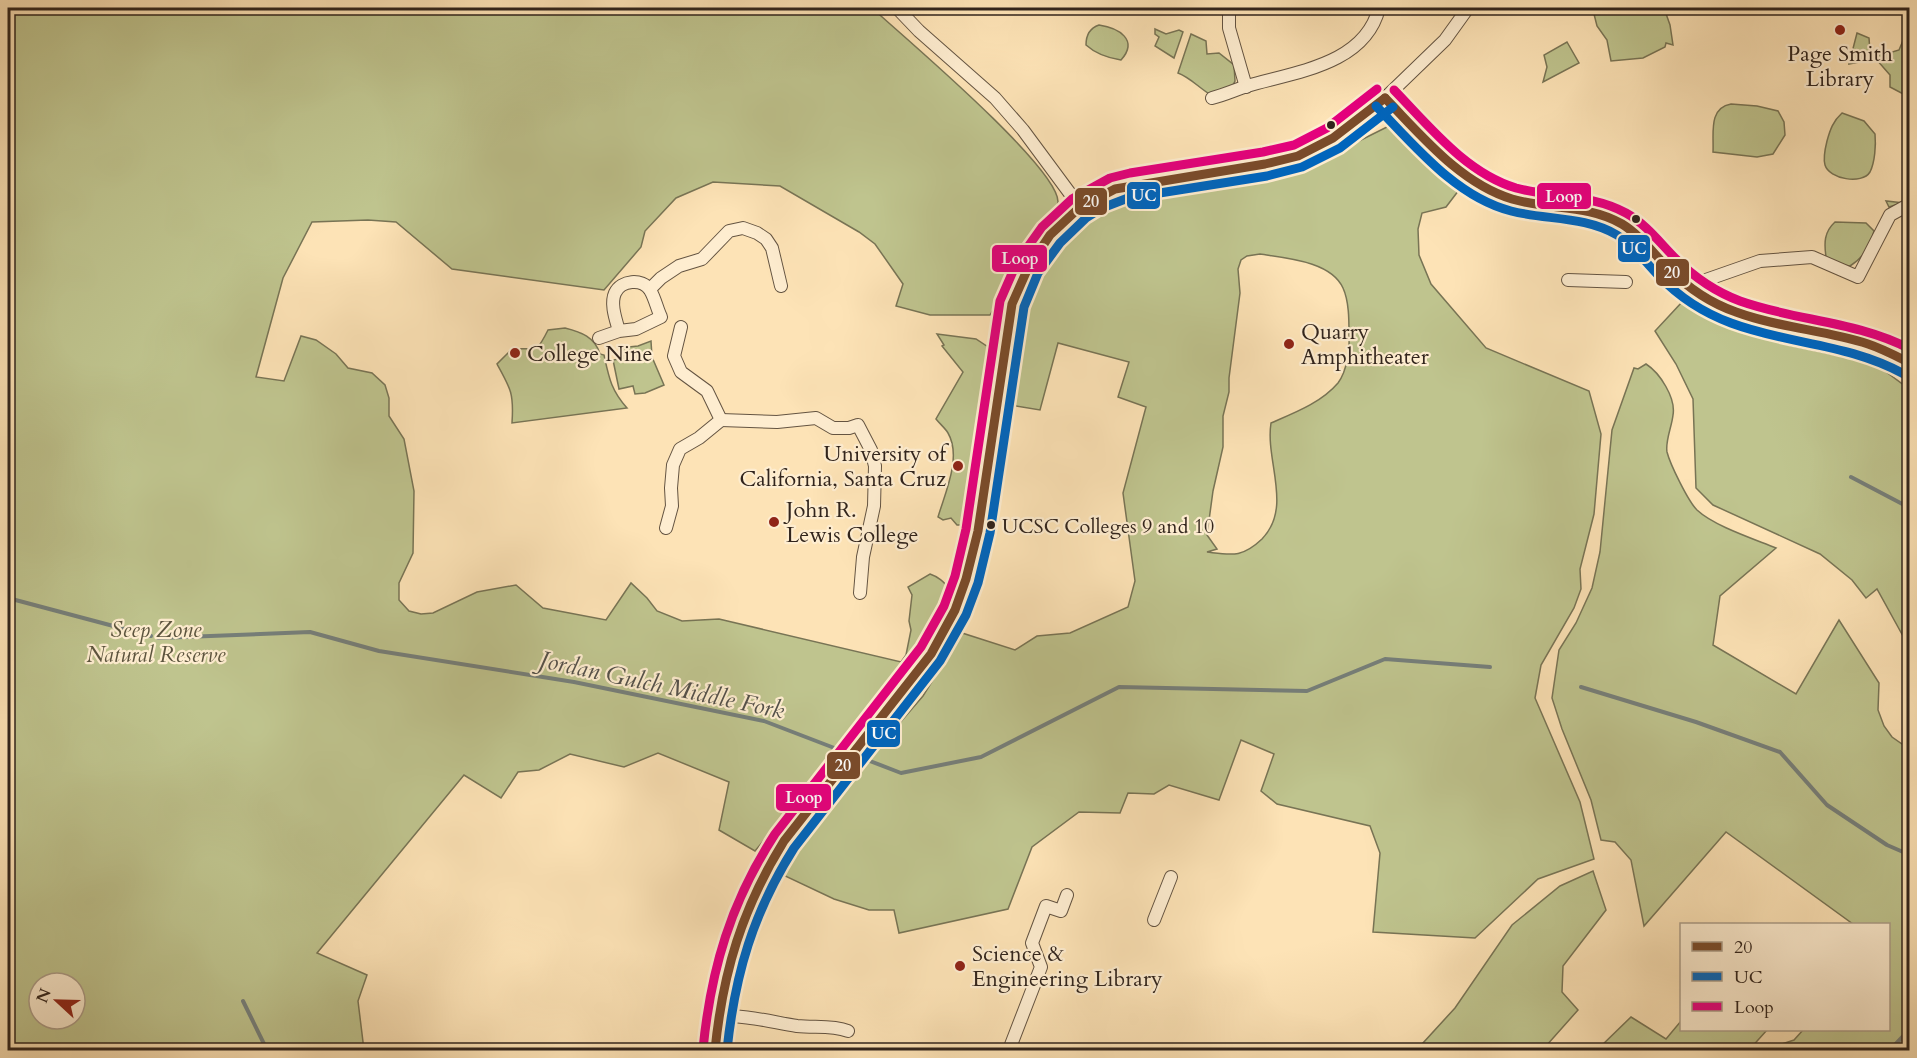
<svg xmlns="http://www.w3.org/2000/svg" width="1917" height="1058" viewBox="0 0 1917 1058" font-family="Cardo,serif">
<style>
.green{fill:#bfc48e;stroke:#787455;stroke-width:1.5;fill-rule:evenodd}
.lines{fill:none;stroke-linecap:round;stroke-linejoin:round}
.stream{stroke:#767f7a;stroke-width:4}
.minor-casing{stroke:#645442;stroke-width:14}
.major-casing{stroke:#31241c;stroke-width:17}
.minor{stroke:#feedd0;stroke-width:12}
.major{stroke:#fde3b6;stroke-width:15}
.bus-1-casing{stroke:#feedd0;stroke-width:14}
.bus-2-casing{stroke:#feedd0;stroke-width:14}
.bus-3-casing{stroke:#feedd0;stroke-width:14}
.bus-1{stroke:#7a4b2a;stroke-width:9}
.bus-2{stroke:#0065bd;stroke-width:9}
.bus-3{stroke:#e5007d;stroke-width:9}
.poi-dot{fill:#8f2418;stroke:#feedd0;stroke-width:2}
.bus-dot{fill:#31241c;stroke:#feedd0;stroke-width:2}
.labels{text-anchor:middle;stroke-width:4.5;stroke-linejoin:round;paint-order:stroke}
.bus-label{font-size:20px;fill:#31241c;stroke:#feedd0;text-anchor:start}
.poi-label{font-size:22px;fill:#31241c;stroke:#feedd0;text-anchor:start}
.park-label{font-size:22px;font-style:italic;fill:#5c543e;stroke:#feedd0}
.water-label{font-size:24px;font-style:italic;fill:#54514b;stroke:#feedd0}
.line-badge{stroke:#feedd0;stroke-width:2}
.badge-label{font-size:16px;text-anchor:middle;font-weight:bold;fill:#fff}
</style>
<rect width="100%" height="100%" fill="#fde3b6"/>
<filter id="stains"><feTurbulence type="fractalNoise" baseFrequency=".00333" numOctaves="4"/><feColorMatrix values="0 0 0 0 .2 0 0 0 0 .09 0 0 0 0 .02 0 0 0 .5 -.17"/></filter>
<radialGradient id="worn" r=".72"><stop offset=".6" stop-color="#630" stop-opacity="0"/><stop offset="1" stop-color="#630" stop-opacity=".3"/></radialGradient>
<!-- green -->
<g class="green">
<path d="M8 8H872C903 36 1059 168 1058 202 1058 215 1039 229 1032 239 1014 262 1007 291 990 315H930L896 306 903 284 875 244 859 232 780 186 713 182 676 198 645 231 641 247 604 290 452 269 396 222 368 220 312 222 283 278 256 377 284 381 301 336 316 340 336 354 348 368 372 373 385 385 389 398V416L404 439 414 491 413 553 399 583V600L409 611 421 614 433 613 477 592 516 585 543 608 606 620 631 583 647 598 657 611 682 621 719 619 901 662 906 655 911 630 909 621 912 595 908 587 930 574C936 576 946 582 948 589 953 602 920 650 912 662L755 851 719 830 729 782 658 753 624 767 570 754 539 770 518 772 501 798 464 775 317 953 367 975 358 1001 364 1050H8ZM39 983H75V1019H39Z"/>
<polygon points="1574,8 1664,8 1670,25 1673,45 1666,43 1665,47 1643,58 1611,61 1607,40 1597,26 1594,14 1583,8 1575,10"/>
<path d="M1099 25C1119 28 1139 40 1121 60 1108 58 1096 54 1086 45 1086 36 1090 28 1099 25Z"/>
<polygon points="1155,29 1166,34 1179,30 1183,32 1174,58 1155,46 1159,37 1155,34"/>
<polygon points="1907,31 1910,34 1909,97 1890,87 1890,75 1876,59 1880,54 1886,54 1899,50"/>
<polygon points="1857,33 1869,38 1870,51 1859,62 1849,64"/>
<path d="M1191 34 1206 41 1207 54 1219 53 1234 65 1235 81 1231 89 1211 95C1199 88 1191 78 1178 73Z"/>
<polygon points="1567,42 1579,63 1543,82 1547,67 1544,55"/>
<path d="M1731 104 1757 106 1778 111 1784 122 1785 135 1773 154 1757 157 1713 152C1714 134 1708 108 1731 104Z"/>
<path d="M1842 113 1864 121 1875 134C1876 145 1875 162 1870 172 1862 185 1829 179 1825 165 1823 158 1825 149 1827 141 1830 130 1833 121 1842 113Z"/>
<path d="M1397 122 1462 186 1446 207 1422 213 1418 229 1419 255 1431 284 1486 348 1589 391 1601 434 1594 514 1580 569 1581 589 1574 608 1541 665 1535 698 1580 802 1594 859 1538 879 1475 938 1373 932 1380 853 1370 826 1277 804 1261 791 1274 754 1241 740 1219 800 1169 785 1154 794 1128 793 1120 813 1079 812 1032 847 1008 909 899 933 894 910H869L834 899 783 875 795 851 821 814 923 696 962 633 1015 650 1037 636 1070 633 1128 607 1135 581 1123 493 1146 407 1118 397 1129 362 1058 343 1040 410 1010 405 1030 297 1039 276 1058 244 1079 226 1109 208 1152 196 1235 187 1291 175ZM1260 254C1285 258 1331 261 1343 288 1349 301 1349 320 1349 334 1350 349 1347 371 1338 383 1321 403 1294 413 1271 423 1265 461 1293 507 1262 539 1242 558 1232 555 1207 552L1217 549 1207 535 1213 491 1223 447V416L1229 392V378L1240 293 1238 269 1241 260 1247 256Z"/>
<polygon points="1906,173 1910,176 1908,201 1889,207 1886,201 1904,203"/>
<path d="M1835 222 1866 223 1874 231C1870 247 1864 257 1850 266L1835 264 1826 257C1824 243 1824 232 1835 222Z"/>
<polygon points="1683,301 1735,329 1789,345 1874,363 1909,389 1909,647 1877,589 1866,598 1852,580 1820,554 1713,505 1696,488 1693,399 1676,364 1655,331"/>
<path d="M565 328C581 332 595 337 600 354L604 355C609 378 611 390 627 408L512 423C514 394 511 389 497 364L512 349C537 347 535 356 548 330Z"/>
<path d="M937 334 976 339 988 347 990 362 976 469 961 525H957L951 518 943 520 938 517C945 493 962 457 948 433 945 428 940 424 936 419L963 372 942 346 944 345Z"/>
<polygon points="651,341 652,357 664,385 645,393 635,394 633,386 619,389 613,360 619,359 622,355 620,348 638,346"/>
<path d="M1646 364C1660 373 1676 398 1673 415 1672 426 1665 441 1667 452 1670 464 1688 501 1697 510 1714 526 1754 539 1776 548L1720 596 1713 645 1796 694 1839 620 1879 683 1878 710 1884 726 1892 737 1909 749V1050H1764L1794 1040 1803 1030H1888V924H1853L1726 832 1644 926 1631 860 1615 842 1601 840 1591 800 1562 729 1552 698 1559 650 1576 623 1592 588 1600 552 1612 430 1634 368 1638 369Z"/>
<polygon points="1593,871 1606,910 1563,966 1562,992 1578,1010 1546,1046 1549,1050 1408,1050 1422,1044 1455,1008 1512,925 1560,886"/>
<polygon points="1631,1017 1666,1039 1681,1021 1682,1030 1767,1030 1749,1050 1597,1050"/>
</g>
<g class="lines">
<!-- stream -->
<g class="stream">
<polyline points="1851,477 1910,508"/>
<polyline points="8,598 151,636"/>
<polyline points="158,638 310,632 379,651 574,682 764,721 850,754"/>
<polyline points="1581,687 1696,722 1780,752 1827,805 1887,845 1910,855"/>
<polyline points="857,756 901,773 981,757 1119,687 1307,691 1385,659 1490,667"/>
<polyline points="243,1001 267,1050"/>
<polyline points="1890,1050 1910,1029"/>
</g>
<!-- minor casing -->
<g class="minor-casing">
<g id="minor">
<polyline points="897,8 919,31 995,98 1023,130 1080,207"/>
<polyline points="1229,8 1229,28 1246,87"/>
<path d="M1212 98C1224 95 1235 90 1247 86 1294 72 1365 65 1379 8"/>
<polyline points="1385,98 1445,40 1468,8"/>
<polyline points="1568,280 1626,282"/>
<polyline points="1700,282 1760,261 1812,257 1858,277 1890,215 1910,204"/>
<polyline points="650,289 661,278 679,266 702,259 729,231 743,228 757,233 766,239 772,248 781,286"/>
<path d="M599 338 619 331 636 329 661 317C657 309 655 298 650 290 642 278 621 280 615 293 610 304 616 320 619 331"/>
<polyline points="721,420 777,422 816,418 833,428 849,428 858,425 871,450 875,466 874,506 863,557 860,593"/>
<polyline points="666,528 672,506 671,488 673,465 680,449 699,438 721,420 707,391 681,372 674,356 681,327"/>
<polyline points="1154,920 1171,877"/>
<path d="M717 1017C744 1014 771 1022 797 1026 814 1028 832 1025 848 1031"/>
<polyline points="1009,1050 1041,967 1032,943 1046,906 1061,911 1067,895"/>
</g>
</g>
<!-- major casing -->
<g class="major-casing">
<path id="major" d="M715 1050C721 972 740 907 784 841L917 674 942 637 952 619 975 549 1012 304C1029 254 1063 208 1115 189 1129 184 1145 183 1160 181 1184 177 1207 173 1231 169 1254 166 1277 163 1298 156 1332 143 1358 120 1385 98 1420 133 1463 185 1512 199 1548 209 1589 204 1622 224 1643 237 1656 257 1674 274 1691 290 1714 304 1736 312 1793 334 1855 329 1910 363"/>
</g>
<!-- minor -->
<use href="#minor" class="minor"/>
<!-- major -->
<use href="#major" class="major"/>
<!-- bus-1 casing -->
<g class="bus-1-casing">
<g id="bus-1">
<path d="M1385 98C1422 136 1460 183 1512 199 1548 210 1588 204 1622 224 1640 235 1653 253 1668 268 1687 287 1710 303 1736 312 1779 328 1825 330 1868 344 1883 349 1896 356 1910 363"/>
<path d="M715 1050C723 971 742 909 784 841L931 654 955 610 966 579 978 531 1012 304 1028 268 1050 235 1079 208 1115 189 1265 164 1298 156 1333 138 1385 98"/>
</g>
</g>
<!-- bus-2 casing -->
<g class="bus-2-casing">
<g id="bus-2">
<path d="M1376 106C1415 146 1456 197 1511 211 1546 220 1585 216 1617 235 1634 245 1645 262 1659 276 1679 297 1704 313 1731 323 1790 345 1847 343 1904 374"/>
<path d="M727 1050C735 974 753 913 794 848L940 661 966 615 978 583 990 533 1024 307 1038 273 1060 243 1086 218 1102 208 1128 198 1267 176 1302 167 1340 148 1393 107"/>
</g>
</g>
<!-- bus-3 casing -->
<g class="bus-3-casing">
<g id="bus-3">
<path d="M1394 90C1429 126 1466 173 1516 188 1553 198 1592 194 1626 213 1646 224 1660 243 1676 259 1694 277 1716 292 1740 301 1796 321 1856 321 1910 349"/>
<path d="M703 1049C711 968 731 902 775 834L921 647 944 606 955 576 966 529 1000 301 1017 262 1042 227 1072 199 1110 178 1130 173 1263 152 1294 145 1327 128 1377 89"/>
</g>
</g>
<!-- bus-1 -->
<use href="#bus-1" class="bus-1"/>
<!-- bus-2 -->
<use href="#bus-2" class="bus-2"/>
<!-- bus-3 -->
<use href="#bus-3" class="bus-3"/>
</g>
<!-- markers -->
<g class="poi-dot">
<circle cx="1840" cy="30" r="6"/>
<circle cx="1289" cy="344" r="6"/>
<circle cx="515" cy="353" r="6"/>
<circle cx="958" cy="466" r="6"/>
<circle cx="774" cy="522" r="6"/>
<circle cx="960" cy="966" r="6"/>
</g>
<g class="bus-dot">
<circle cx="1331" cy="125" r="5"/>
<circle cx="1636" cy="219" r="5"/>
<circle cx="991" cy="525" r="5"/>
</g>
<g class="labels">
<!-- bus labels -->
<g class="bus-label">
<text x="1002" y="533">UCSC Colleges 9 and 10</text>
</g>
<!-- poi labels -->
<g class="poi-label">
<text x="1840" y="61" text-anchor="middle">Page Smith<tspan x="1840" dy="25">Library</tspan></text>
<text x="1301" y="339">Quarry<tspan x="1301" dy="25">Amphitheater</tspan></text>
<text x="527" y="361">College Nine</text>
<text x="946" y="461" text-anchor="end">University of<tspan x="946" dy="25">California, Santa Cruz</tspan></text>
<text x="786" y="517">John R.<tspan x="786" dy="25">Lewis College</tspan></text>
<text x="972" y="961">Science &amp;<tspan x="972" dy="25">Engineering Library</tspan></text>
</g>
<!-- park labels -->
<g class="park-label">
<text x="156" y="637">Seep Zone<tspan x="156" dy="25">Natural Reserve</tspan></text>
</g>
<!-- water labels -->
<g class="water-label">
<text transform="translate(662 685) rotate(12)" y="8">Jordan Gulch Middle Fork</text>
</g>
</g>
<g class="line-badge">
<rect x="1126" y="181" width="35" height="29" rx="6" fill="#0065bd"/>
<rect x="1536" y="182" width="56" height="28" rx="6" fill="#e5007d"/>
<rect x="1074" y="187" width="34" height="29" rx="6" fill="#7a4b2a"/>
<rect x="1617" y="234" width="34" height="29" rx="6" fill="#0065bd"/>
<rect x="991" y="244" width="57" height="29" rx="6" fill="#e5007d"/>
<rect x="1655" y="258" width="35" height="29" rx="6" fill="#7a4b2a"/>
<rect x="866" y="719" width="35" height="29" rx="6" fill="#0065bd"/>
<rect x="826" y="751" width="35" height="29" rx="6" fill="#7a4b2a"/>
<rect x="775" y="783" width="57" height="29" rx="6" fill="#e5007d"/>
</g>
<g class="badge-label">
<text x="1144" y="201">UC</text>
<text x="1564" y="202">Loop</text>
<text x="1091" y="207">20</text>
<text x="1634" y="254">UC</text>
<text x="1020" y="264">Loop</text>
<text x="1672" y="278">20</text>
<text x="884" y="739">UC</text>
<text x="843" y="771">20</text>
<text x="804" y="803">Loop</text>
</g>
<!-- margin -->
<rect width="1917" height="1058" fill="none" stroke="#fde3b6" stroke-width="30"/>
<rect x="9" y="9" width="1899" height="1040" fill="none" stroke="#31241c" stroke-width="3"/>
<rect x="15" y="15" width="1887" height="1028" fill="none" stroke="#31241c" stroke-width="1.5"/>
<!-- legend -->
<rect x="1680" y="923" width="210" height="108" fill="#feedd0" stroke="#ac9d88" stroke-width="1.5"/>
<rect x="1692" y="942" width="30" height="9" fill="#7a4b2a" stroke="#ac9d88" stroke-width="1.5"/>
<text x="1734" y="953" font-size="18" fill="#31241c">20</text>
<rect x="1692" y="972" width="30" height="9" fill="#0065bd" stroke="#ac9d88" stroke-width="1.5"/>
<text x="1734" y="983" font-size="18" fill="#31241c">UC</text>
<rect x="1692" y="1002" width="30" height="9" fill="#e5007d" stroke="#ac9d88" stroke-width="1.5"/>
<text x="1734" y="1013" font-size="18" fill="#31241c">Loop</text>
<!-- north arrow -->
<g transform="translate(57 1001) rotate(292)"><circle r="28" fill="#feedd0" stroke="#ac9d88" stroke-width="1.5"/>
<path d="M0-4.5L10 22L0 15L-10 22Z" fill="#8f2418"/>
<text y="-9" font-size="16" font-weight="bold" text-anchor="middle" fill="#31241c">N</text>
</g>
<rect width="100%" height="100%" filter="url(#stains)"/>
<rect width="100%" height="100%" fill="url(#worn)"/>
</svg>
